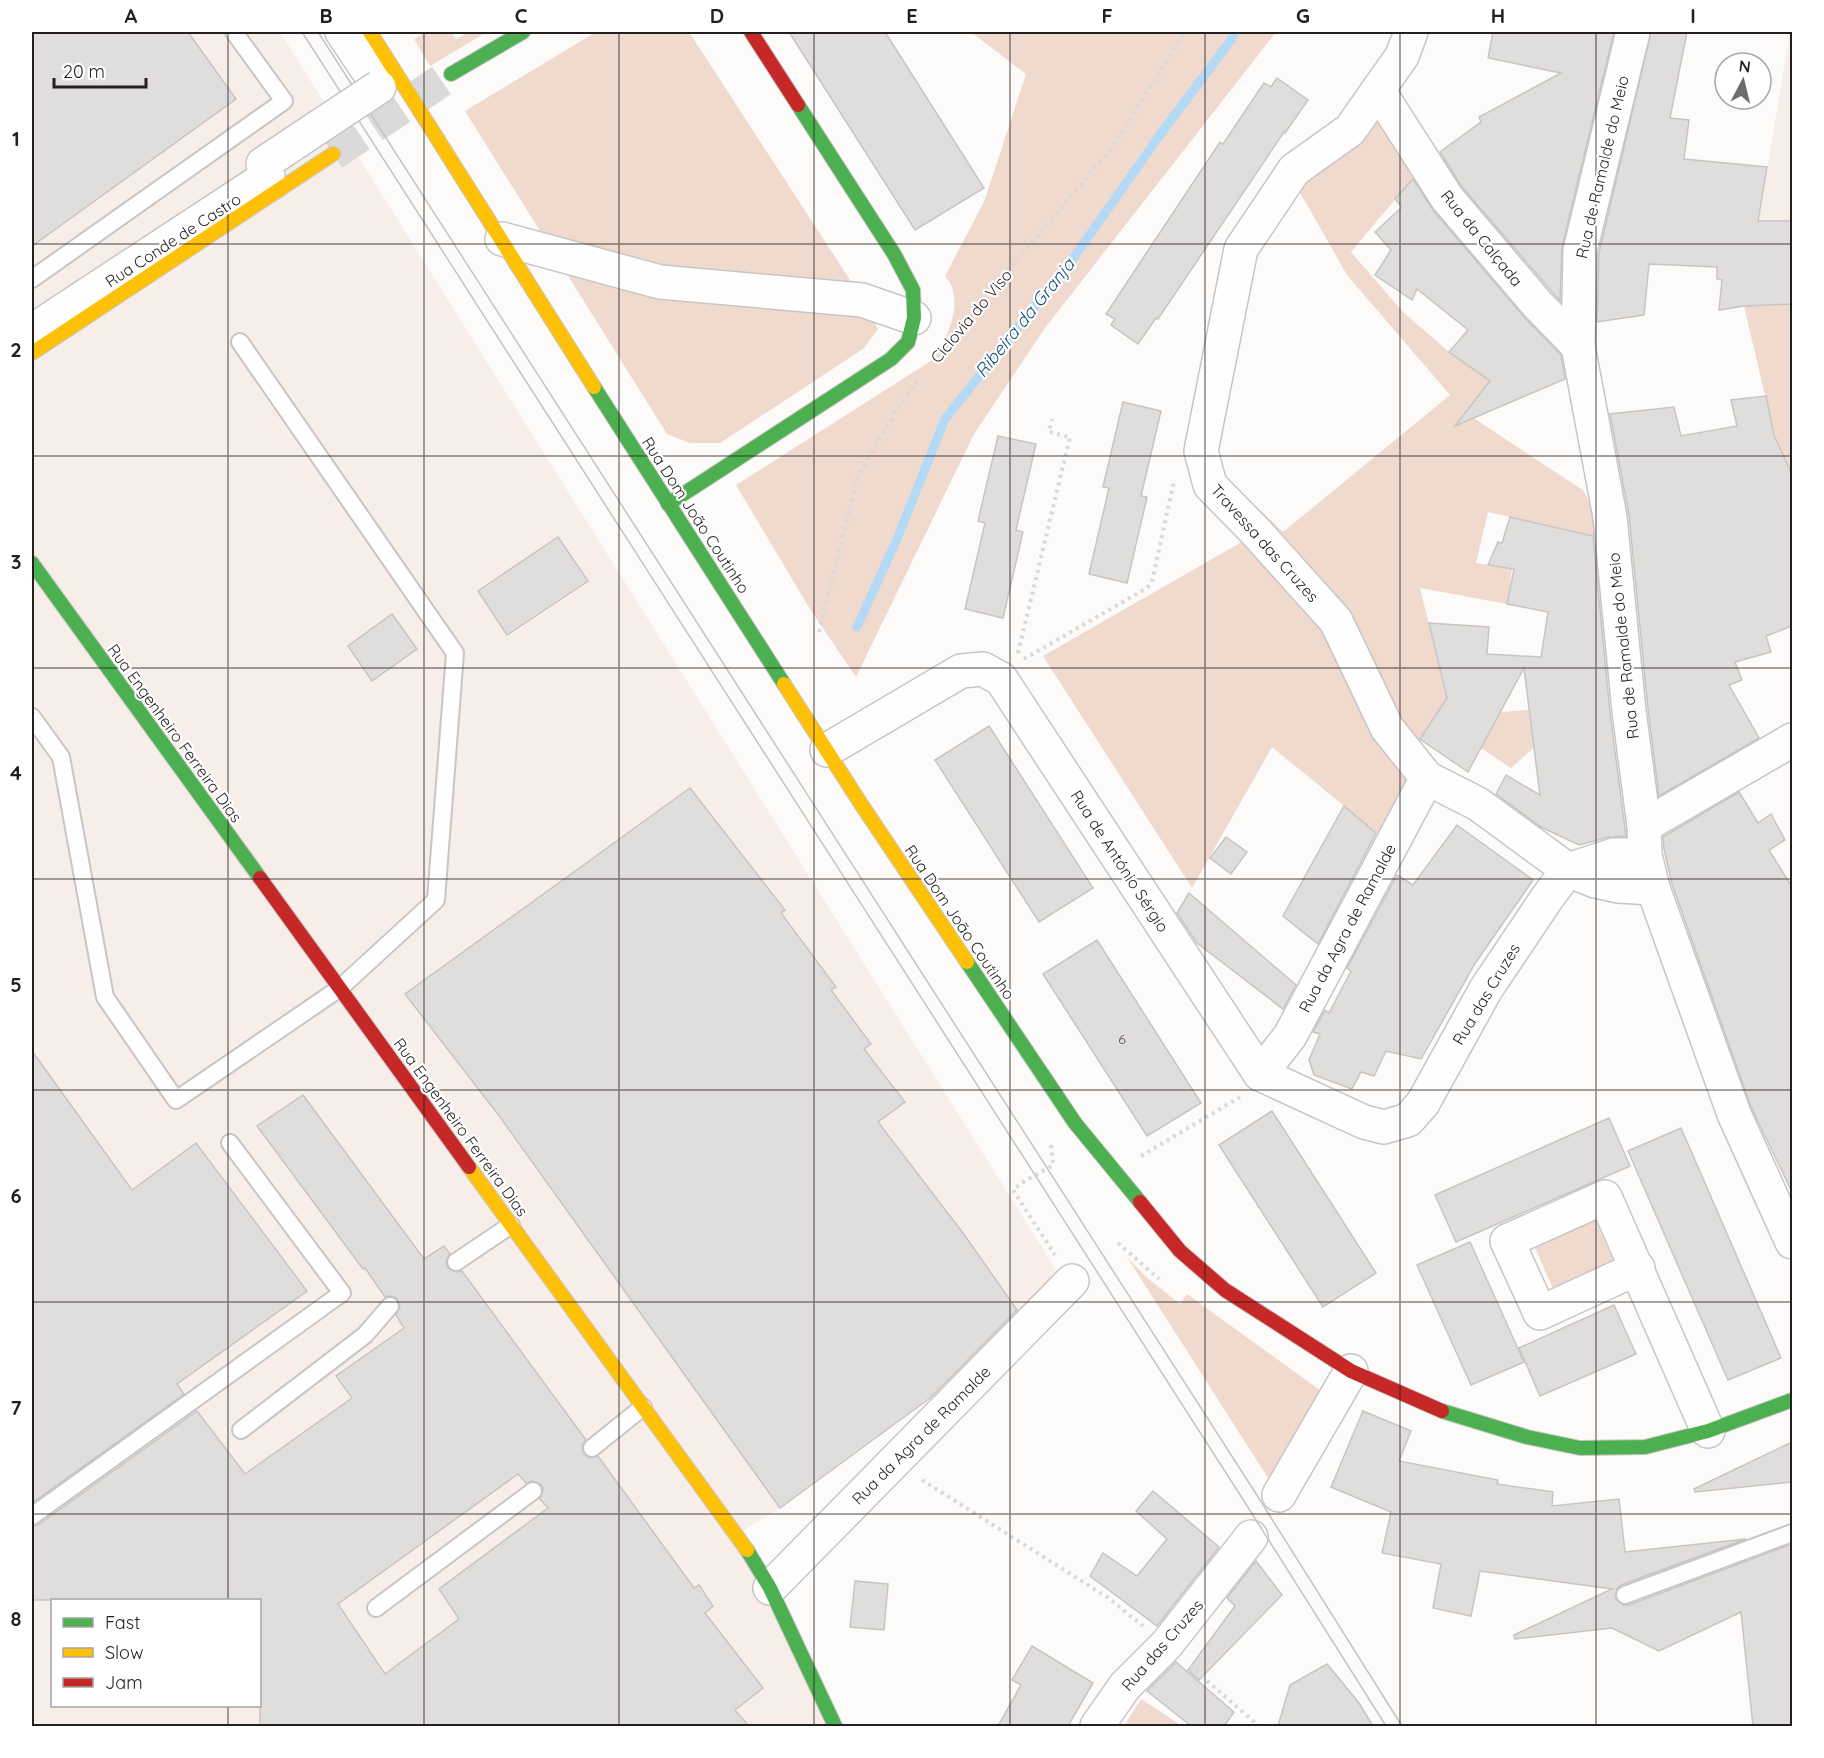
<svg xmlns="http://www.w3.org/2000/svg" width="1824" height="1758" viewBox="0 0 1824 1758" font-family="Quicksand,sans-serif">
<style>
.built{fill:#f8eee9;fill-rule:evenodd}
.green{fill:#f0d9cd;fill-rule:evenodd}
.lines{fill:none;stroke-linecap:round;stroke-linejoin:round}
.stream{stroke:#b4d9f6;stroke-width:9}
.building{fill:#e0dedc;stroke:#c7c5c3;stroke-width:1.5;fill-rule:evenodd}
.secondary-tunnel{stroke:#dcdad8;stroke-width:33;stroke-dasharray:33 16;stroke-linecap:butt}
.lane-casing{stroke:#c8c6c4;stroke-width:20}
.street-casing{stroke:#c8c6c4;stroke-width:36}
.fast-casing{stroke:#c8c6c4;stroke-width:16}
.slow-casing{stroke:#c8c6c4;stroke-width:16}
.jam-casing{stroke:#c8c6c4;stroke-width:16}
.path{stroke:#d9d9d9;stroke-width:4;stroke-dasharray:3 4.5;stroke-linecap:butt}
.lane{stroke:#fffefe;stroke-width:16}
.street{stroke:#fffefe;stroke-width:33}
.fast{stroke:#4caf50;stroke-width:14}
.slow{stroke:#ffc107;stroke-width:14}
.jam{stroke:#c62828;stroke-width:14}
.tram{stroke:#c4c4c3;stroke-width:1.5}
.street-bridge-casing{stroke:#c8c6c4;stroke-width:36;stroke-linecap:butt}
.street-bridge{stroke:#fffefe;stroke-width:33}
.grid{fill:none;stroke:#221f1e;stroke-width:1.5;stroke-opacity:0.55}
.labels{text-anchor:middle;stroke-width:4.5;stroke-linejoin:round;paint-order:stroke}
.number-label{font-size:14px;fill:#524f4e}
.street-label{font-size:16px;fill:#221f1e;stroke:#fff}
.water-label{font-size:18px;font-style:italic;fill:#15527a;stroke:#fff}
.neatline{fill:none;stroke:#221f1e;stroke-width:2}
.grid-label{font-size:20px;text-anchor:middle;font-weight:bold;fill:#221f1e}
</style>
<rect width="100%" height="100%" fill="#fdfbf9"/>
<!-- built -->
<g class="built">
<path d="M32 32H280L1063 1281 996 1350 780 1508 736 1535 835 1726H32ZM52 1600H260V1706H52Z"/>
<polygon points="1790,32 1792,32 1792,304 1744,306"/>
</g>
<!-- green -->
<g class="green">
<polygon points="426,32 451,32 456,39 469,32 487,32 430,66 414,39"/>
<polygon points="596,32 689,32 848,277 878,329 863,349 720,443 690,443 667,434 465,111"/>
<path d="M971 32H1276L1045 328 974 434 856 677 810 609 736 485 934 359C948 336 966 299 945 276L984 202 1026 74Z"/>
<path d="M1378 90 1427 165 1414 177 1351 252 1403 312 1449 352 1490 381 1466 413 1584 491 1605 539 1488 512 1476 563 1512 569 1507 604 1420 588 1451 716 1538 709V744L1511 768 1481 748 1451 743 1459 727 1437 713 1420 739 1407 753 1427 778 1392 845 1272 747 1192 888 1043 656 1252 536 1332 622 1373 700 1336 621 1257 533 1210 485 1201 451 1241 249 1294 170 1350 130ZM1298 189 1347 275 1450 395 1283 532 1218 470 1211 445 1253 249Z"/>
<polygon points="1792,304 1792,475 1777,441 1772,425 1744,306"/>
<polygon points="1592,1214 1615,1264 1554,1291 1532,1241"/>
<polygon points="1127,1257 1145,1276 1180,1304 1187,1294 1324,1393 1270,1481"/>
<polygon points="1141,1699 1182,1726 1124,1726"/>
</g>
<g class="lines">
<!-- stream -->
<polyline class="stream" points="857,627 897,539 945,419 1074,257 1162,132 1231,40 1235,32"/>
</g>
<!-- building -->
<g class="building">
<polygon points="32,32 188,32 236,99 32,246"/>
<polygon points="789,32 885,32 984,188 915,230"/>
<polygon points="1493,32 1614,32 1562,247 1560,301 1462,187 1440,152 1481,122 1479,117 1561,73 1488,58"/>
<polygon points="1651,32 1687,32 1670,118 1689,120 1684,159 1767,167 1758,221 1792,221 1792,304 1744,306 1719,310 1722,280 1717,279 1717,267 1649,264 1644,315 1597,322 1599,253"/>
<polygon points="1277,78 1308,100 1285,133 1284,132 1158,319 1156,318 1138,344 1111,325 1115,319 1106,314 1220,142 1223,144 1264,83 1271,87"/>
<polygon points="1413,179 1433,210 1524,317 1561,355 1565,379 1455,426 1490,381 1449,352 1468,330 1417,289 1412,300 1375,275 1391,250 1375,232 1402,207 1395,199"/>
<polygon points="1766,396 1774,435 1792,475 1792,626 1766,636 1771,652 1735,662 1742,680 1729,685 1759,738 1659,796 1648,709 1629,515 1610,414 1674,407 1681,436 1737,426 1731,400"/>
<polygon points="1123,402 1161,411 1141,496 1147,497 1127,583 1089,574 1109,488 1103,487"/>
<polygon points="998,436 1036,444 1016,530 1023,532 1003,618 965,609 985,523 978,521"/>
<polygon points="1510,517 1593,536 1610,713 1626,836 1609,837 1579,845 1541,827 1496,794 1506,775 1540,795 1524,668 1468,772 1420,739 1447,698 1429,623 1489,627 1487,654 1541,657 1548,612 1507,604 1514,569 1488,565 1498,542 1502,543"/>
<polygon points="558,537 588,581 507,635 478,591"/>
<polygon points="392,614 417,649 372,681 348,646"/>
<polygon points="989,726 1093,888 1039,922 935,760"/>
<polygon points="690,788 785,910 781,913 836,987 831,990 871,1044 864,1049 905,1102 878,1122 963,1233 1017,1310 930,1398 780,1508 500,1117 405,994"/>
<polygon points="1739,792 1758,823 1771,814 1785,840 1769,850 1792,887 1792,1192 1751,1107 1672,884 1664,849 1663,837"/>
<polygon points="1344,806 1376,833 1318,944 1283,916"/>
<polygon points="1457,825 1533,880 1476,962 1421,1059 1386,1051 1374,1076 1361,1072 1352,1089 1314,1075 1309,1060 1320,1034 1313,1032 1325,1010 1329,1013 1351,971 1347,968 1397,875 1413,885"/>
<polygon points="1226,837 1247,852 1231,874 1210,858"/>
<polygon points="1189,893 1296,985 1283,1009 1197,943 1177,913"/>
<polygon points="1097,940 1201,1103 1147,1136 1043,974"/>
<polygon points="32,1051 132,1190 196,1143 307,1291 177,1384 184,1394 32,1503"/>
<path d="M303 1095 424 1259 444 1246 450 1254 446 1262 448 1268 456 1272 462 1271 586 1440 582 1445 584 1454 589 1458 598 1456 694 1588 699 1585 713 1606 705 1613 763 1688 735 1710 749 1726H260V1600H32V1526L38 1525 197 1411 245 1474 352 1398 336 1376 404 1328 396 1315 400 1307 397 1298 391 1296 385 1297 365 1268 363 1269 257 1126ZM518 1474 526 1483 532 1481 541 1484 543 1490 540 1499 548 1508 439 1589 459 1619 385 1674 338 1604Z"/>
<polygon points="1272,1111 1376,1273 1323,1307 1219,1145"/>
<polygon points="1609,1118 1630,1166 1456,1242 1435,1195"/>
<polygon points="1681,1128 1781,1358 1728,1380 1628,1151"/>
<polygon points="1470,1242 1524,1362 1471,1385 1417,1265"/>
<polygon points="1614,1305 1636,1354 1540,1396 1519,1348"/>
<polygon points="1363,1411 1411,1431 1399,1461 1498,1480 1497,1484 1553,1492 1552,1506 1619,1499 1625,1552 1746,1539 1621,1585 1617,1589 1615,1598 1623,1605 1629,1605 1792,1544 1792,1726 1753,1726 1741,1612 1659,1651 1612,1628 1515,1639 1514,1635 1612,1589 1480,1571 1471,1616 1433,1608 1441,1564 1382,1553 1391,1512 1331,1487"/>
<polygon points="1792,1442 1792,1482 1695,1492 1694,1489"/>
<polygon points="1153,1491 1219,1547 1157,1626 1090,1576 1103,1553 1137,1576 1167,1539 1136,1511"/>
<polygon points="1256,1561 1282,1595 1199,1680 1188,1670 1235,1606 1227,1598"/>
<polygon points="855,1581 888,1584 884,1630 850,1627"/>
<polygon points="1032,1646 1093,1683 1068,1726 998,1726 1021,1685 1012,1680"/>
<polygon points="1176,1662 1234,1712 1224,1726 1191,1726 1147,1691"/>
<polygon points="1327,1664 1359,1703 1373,1726 1278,1726 1290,1685"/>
</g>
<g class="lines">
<!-- secondary-tunnel -->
<polyline class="secondary-tunnel" points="333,154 451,74"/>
<!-- lane casing -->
<g class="lane-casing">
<g id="lane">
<polyline points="32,279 284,101 234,32"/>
<polyline points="32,717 61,757 105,997 176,1100 340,988 436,900 455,653 240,342"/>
<polyline points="456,1262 511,1225"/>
<polyline points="241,1430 365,1335 390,1306"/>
<polyline points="592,1448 643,1407"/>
<polyline points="32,1516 342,1293 230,1143"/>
<polyline points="1625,1595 1792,1533"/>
<polyline points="376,1608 533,1491"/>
</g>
</g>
<!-- street casing -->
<g class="street-casing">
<g id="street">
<polyline points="342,32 379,87"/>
<polyline points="1411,32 1402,56 1350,130 1294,170 1241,249 1201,451 1210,485 1257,533 1336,621 1387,728 1427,778 1478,804 1568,870 1595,881 1618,886 1653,888"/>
<polyline points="1633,32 1580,251 1578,346 1610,517 1629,711 1644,826 1645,855 1653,888 1734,1114 1792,1242"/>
<polyline points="1378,90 1447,198 1538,305 1578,346"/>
<polyline points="502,239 660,282 862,300 914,318"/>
<polyline points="32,331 268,176 263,164 317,128"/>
<polyline points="827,750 961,671 983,669 1001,679 1260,1074 1364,1122 1384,1127 1408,1120 1423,1103 1486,989 1547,898 1568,870 1614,855 1645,855"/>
<polyline points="1644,826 1792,740"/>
<polyline points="1260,1074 1290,1036 1427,778"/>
<polyline points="1638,1268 1540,1313 1507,1241 1605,1197 1708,1431"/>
<polyline points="1279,1495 1351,1371"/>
<polyline points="770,1588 1072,1281"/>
<polyline points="1097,1726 1125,1686 1167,1644 1251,1537"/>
</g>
</g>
<!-- fast casing -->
<g class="fast-casing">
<g id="fast">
<polyline points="451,74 523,32"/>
<polyline points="594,387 784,684"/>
<polyline points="668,504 891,359 908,342 914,318 913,290 894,254 798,105"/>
<polyline points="32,563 260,878"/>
<polyline points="967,962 1075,1123 1140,1202"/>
<polyline points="1442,1411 1527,1437 1580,1448 1645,1447 1708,1431 1792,1400"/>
<polyline points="747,1550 770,1588 835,1726"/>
</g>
</g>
<!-- slow casing -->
<g class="slow-casing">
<g id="slow">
<polyline points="370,32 594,387"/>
<polyline points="32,353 333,154"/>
<polyline points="784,684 861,804 967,962"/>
<polyline points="469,1167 747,1550"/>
</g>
</g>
<!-- jam casing -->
<g class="jam-casing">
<g id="jam">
<polyline points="751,32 798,105"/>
<polyline points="260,878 469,1167"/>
<polyline points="1140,1202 1180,1251 1225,1290 1351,1371 1442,1411"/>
</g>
</g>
<!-- path -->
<g class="path">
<polyline points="940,352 1113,146 1185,32"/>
<polyline points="819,632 857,478 895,412 919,379"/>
<polyline points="1018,653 1070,437 1049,432 1052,419"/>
<polyline points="1024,659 1147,588 1152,582 1174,481"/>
<path d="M1051 1145 1053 1165C1041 1173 1022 1181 1013 1190L1055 1255"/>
<polyline points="1141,1156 1240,1097"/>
<polyline points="1118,1243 1159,1279"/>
<polyline points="922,1480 1107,1597 1143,1626"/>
<polyline points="1190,1666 1259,1726"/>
</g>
<!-- lane -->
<use href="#lane" class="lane"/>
<!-- street -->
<use href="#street" class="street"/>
<!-- fast -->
<use href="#fast" class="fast"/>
<!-- slow -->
<use href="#slow" class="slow"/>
<!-- jam -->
<use href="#jam" class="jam"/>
<!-- tram -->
<g class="tram">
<polyline points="302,32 1244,1501 1386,1726"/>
<polyline points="318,32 1253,1489 1402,1726"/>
</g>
<!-- street-bridge casing -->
<g class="street-bridge-casing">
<polyline id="street-bridge" points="317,128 379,87"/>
</g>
<!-- street-bridge -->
<use href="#street-bridge" class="street-bridge"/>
</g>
<!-- grid -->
<path class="grid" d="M228 32V1600M424 32V1726M619 32V1726M814 32V1726M1010 32V1726M1205 32V1726M1400 32V1726M1596 32V1726M32 244H1792M32 456H1792M32 668H1792M32 879H1792M32 1090H1792M32 1302H1792M32 1514H1792M228 1706V1726"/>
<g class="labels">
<!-- number labels -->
<g class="number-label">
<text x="1122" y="1044">6</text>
</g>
<!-- street labels -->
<g class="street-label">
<text transform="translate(1602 167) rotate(-77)" y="6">Rua de Ramalde do Meio</text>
<text transform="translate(1482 238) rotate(51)" y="6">Rua da Calçada</text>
<text transform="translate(173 240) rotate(-33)" y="6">Rua Conde de Castro</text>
<text transform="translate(971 316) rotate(-50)" y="6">Ciclovia do Viso</text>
<text transform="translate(696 515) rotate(57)" y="6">Rua Dom João Coutinho</text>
<text transform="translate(1265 543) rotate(48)" y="6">Travessa das Cruzes</text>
<text transform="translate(1623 646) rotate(-96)" y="6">Rua de Ramalde do Meio</text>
<text transform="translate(175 733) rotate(54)" y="6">Rua Engenheiro Ferreira Dias</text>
<text transform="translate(1120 861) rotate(57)" y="6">Rua de António Sérgio</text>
<text transform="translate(960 922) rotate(56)" y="6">Rua Dom João Coutinho</text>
<text transform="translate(1347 928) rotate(-62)" y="6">Rua da Agra de Ramalde</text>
<text transform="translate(1486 994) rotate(-59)" y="6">Rua das Cruzes</text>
<text transform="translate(461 1127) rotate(54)" y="6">Rua Engenheiro Ferreira Dias</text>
<text transform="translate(921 1435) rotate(-45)" y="6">Rua da Agra de Ramalde</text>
<text transform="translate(1162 1645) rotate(-49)" y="6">Rua das Cruzes</text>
</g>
<!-- water labels -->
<g class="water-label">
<text transform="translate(1025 318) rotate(-51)" y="6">Ribeira da Granja</text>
</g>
</g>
<!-- border -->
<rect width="1824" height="1758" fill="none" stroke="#ffffff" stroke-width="66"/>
<!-- legend -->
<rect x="51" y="1599" width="210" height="108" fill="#ffffff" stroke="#a7a5a5" stroke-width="1.5"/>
<rect x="63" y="1618" width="30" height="9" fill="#4caf50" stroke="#a7a5a5" stroke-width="1.5"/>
<text x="105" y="1629" font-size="18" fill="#221f1e">Fast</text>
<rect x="63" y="1648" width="30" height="9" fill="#ffc107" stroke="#a7a5a5" stroke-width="1.5"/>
<text x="105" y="1659" font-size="18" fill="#221f1e">Slow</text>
<rect x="63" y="1678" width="30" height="9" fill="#c62828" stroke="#a7a5a5" stroke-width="1.5"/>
<text x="105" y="1689" font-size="18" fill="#221f1e">Jam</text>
<!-- north arrow -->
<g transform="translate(1743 81) rotate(7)"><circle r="28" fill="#ffffff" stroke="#a7a5a5" stroke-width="1.5"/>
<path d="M0-4.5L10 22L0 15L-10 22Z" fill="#6f6c6b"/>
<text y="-9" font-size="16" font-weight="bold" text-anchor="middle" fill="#221f1e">N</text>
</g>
<!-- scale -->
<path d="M54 78v9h92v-9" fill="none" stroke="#221f1e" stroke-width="3"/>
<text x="63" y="78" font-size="18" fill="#221f1e" stroke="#ffffff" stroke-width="4.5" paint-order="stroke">20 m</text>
<rect x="33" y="33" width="1758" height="1692" class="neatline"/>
<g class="grid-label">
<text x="131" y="23">A</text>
<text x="326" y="23">B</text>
<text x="521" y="23">C</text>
<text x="717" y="23">D</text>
<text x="912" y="23">E</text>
<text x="1107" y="23">F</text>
<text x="1303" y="23">G</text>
<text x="1498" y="23">H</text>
<text x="1693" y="23">I</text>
<text x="16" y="146">1</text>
<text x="16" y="357">2</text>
<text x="16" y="569">3</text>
<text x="16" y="780">4</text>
<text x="16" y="992">5</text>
<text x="16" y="1203">6</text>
<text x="16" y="1415">7</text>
<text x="16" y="1626">8</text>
</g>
</svg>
